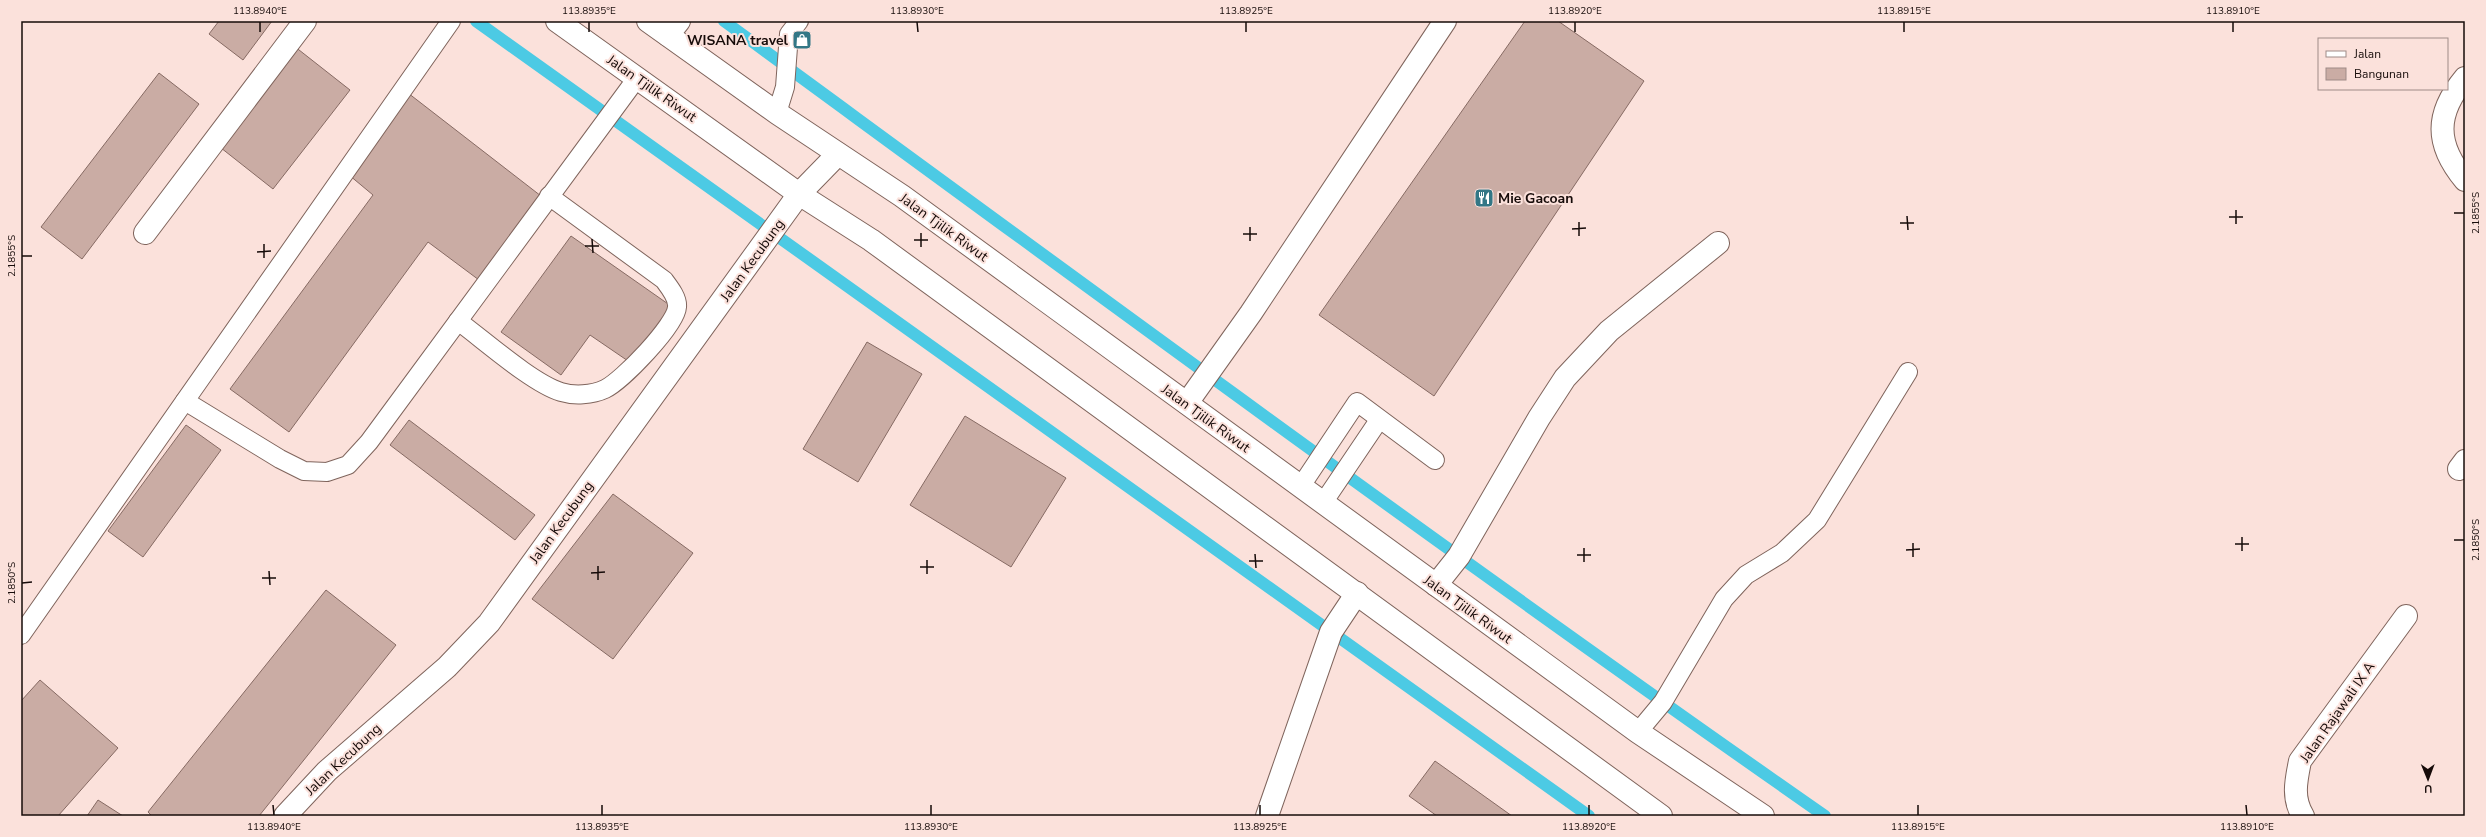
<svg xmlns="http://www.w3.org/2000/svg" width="2486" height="837" viewBox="0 0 2486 837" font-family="'Nunito Sans',sans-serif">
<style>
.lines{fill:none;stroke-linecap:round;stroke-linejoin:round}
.stream{stroke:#4ccae4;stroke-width:12}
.building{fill:#caaca4;stroke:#866a63}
.service-casing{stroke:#7f645c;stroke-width:20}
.minor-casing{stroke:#7f645c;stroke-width:24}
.trunk-casing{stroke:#7f645c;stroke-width:24}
.service{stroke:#fff;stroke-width:18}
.minor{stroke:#fff;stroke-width:22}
.trunk{stroke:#fff;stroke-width:22}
.ticks{fill:none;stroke:#160b09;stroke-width:1.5}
.labels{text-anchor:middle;stroke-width:4;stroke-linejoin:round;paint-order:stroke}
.poi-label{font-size:14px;font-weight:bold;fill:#160b09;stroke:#fbe1db;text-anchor:end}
.street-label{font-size:14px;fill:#160b09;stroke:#fbe1db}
.neatline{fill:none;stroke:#160b09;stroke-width:1.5}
.ticks-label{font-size:10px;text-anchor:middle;fill:#160b09}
</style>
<rect width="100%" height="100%" fill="#fbe1db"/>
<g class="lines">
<!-- stream -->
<g class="stream">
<polyline points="476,21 1589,816"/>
<path d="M724 21C1089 288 1454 557 1825 816"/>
</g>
</g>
<!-- building -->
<g class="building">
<polygon points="219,21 272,21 243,60 209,34"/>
<polygon points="1525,21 1558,21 1644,81 1434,396 1319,315"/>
<polygon points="294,46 350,90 273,189 216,144"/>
<polygon points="159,73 199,104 82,259 41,227"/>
<polygon points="408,93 541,196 479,280 428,242 289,432 230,389 373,195 349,175"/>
<polygon points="571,236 671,306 631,363 590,335 561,375 501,332"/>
<polygon points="867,342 922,374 858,482 803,449"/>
<polygon points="965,416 1066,478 1011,567 910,505"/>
<polygon points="409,420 535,515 515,540 390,445"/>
<polygon points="186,425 221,450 143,557 108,531"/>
<polygon points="613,494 693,553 613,659 532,599"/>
<polygon points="326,590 396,645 259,816 152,816 148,812"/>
<polygon points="40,680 118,748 58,816 21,816 21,701"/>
<polygon points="1435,761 1512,816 1437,816 1409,796"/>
<polygon points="98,800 123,816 87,816"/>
</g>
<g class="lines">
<!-- service casing -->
<g class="service-casing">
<g id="service">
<polyline points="777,113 785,87 789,34 799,21"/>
<path d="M458 321C484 340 532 383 561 392 574 396 592 395 605 389 622 381 676 325 677 307 678 298 670 288 664 280L549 196"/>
<polyline points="185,401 280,459 304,471 327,472 348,465 369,442 637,78"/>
<polyline points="1301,486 1357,402 1435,460"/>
<polyline points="1323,503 1379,420"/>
<polyline points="21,635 451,21"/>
<polyline points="1638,732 1663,702 1724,599 1746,575 1782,553 1817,520 1908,372"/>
</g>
</g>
<!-- minor casing -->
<g class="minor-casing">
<g id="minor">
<polyline points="668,35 679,21"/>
<path d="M2465 78C2435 114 2435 144 2465 180"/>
<polyline points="145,233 305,21"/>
<polyline points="1187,403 1251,313 1445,21"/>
<polyline points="2459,469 2465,461"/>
<polyline points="1436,585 1459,556 1539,418 1565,378 1609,331 1718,243"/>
<polyline points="285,816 327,771 447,667 489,623 799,194 838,154"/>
<polyline points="1267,816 1331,632 1357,593"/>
<path d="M2303 816C2292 798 2296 781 2300 761L2406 616"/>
</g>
</g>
<!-- trunk casing -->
<g class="trunk-casing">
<g id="trunk">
<polyline points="557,21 799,194 871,240 1661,816"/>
<polyline points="648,21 777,113 902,196 1638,732 1763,816"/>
</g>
</g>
<!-- service -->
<use href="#service" class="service"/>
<!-- minor -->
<use href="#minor" class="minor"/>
<!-- trunk -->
<use href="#trunk" class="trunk"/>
</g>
<!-- ticks -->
<path class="ticks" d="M260 22V32M589 22V32M917 22 918 32M1246 22V32M1575 22V32M1904 22V32M2233 22V32M2236 210V224M2454 213H2464M1907 216 1908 230M2229 217H2243M1579 222V236M1900 223H1914M1250 227V241M1572 229 1586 228M921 233V247M1243 234H1257M592 239 593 253M914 240H928M264 244V258M585 246H599M257 252 271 251M22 256H32M2242 537V551M2454 540H2464M1913 543V557M2235 544H2249M1584 548V562M1906 550 1920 549M1255 554 1256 568M1577 555H1591M927 560V574M1249 561H1263M598 566V580M920 567H934M269 571 270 585M591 573 605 572M262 578H276M22 583 32 582M273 805 274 815M602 805V815M931 805V815M1260 805V815M1589 805V815M1918 805V815M2246 805 2247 815"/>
<!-- icons -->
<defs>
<g id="shop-square" transform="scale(1)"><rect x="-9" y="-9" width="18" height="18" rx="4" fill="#337786" stroke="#fbe1db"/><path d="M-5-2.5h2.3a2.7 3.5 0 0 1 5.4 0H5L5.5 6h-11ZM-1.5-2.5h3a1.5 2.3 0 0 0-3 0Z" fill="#fff"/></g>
<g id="restaurant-square" transform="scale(1)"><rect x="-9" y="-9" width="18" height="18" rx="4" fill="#337786" stroke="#fbe1db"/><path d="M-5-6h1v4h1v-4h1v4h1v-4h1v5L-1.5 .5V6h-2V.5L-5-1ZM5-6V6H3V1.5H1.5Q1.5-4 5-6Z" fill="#fff"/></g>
</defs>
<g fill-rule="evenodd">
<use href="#shop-square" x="802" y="40"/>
<use href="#restaurant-square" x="1484" y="198"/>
</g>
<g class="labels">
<!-- poi labels -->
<g class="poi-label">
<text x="788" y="45">WISANA travel</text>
<text x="1498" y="203" text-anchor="start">Mie Gacoan</text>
</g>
<!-- street labels -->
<g class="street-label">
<text transform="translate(652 88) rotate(35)" y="5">Jalan Tjilik Riwut</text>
<text transform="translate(944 227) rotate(36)" y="5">Jalan Tjilik Riwut</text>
<text transform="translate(752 260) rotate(-54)" y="5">Jalan Kecubung</text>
<text transform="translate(1206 418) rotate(36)" y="5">Jalan Tjilik Riwut</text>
<text transform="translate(561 522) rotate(-54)" y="5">Jalan Kecubung</text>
<text transform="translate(1468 609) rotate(36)" y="5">Jalan Tjilik Riwut</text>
<text transform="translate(2337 712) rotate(-55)" y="5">Jalan Rajawali IX A</text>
<text transform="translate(343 759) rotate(-43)" y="5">Jalan Kecubung</text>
</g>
</g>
<!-- border -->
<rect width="2486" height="837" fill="none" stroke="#fbe1db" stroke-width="44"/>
<!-- legend -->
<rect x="2318" y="38" width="130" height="52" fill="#fbe1db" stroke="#9f8b87"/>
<rect x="2326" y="51" width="20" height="6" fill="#ffffff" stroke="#9f8b87"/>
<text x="2354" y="58" font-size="12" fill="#160b09">Jalan</text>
<rect x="2326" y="68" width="20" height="12" fill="#caaca4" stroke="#9f8b87"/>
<text x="2354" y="78" font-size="12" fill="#160b09">Bangunan</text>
<!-- north arrow -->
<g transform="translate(2428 779) rotate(179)" stroke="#fbe1db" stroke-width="3" paint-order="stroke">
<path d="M0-3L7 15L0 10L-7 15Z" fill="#160b09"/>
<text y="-6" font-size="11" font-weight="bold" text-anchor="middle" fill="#160b09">U</text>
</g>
<rect x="22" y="22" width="2442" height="793" class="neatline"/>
<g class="ticks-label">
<text x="260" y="14">113.8940°E</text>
<text x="589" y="14">113.8935°E</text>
<text x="917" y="14">113.8930°E</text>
<text x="1246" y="14">113.8925°E</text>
<text x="1575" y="14">113.8920°E</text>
<text x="1904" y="14">113.8915°E</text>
<text x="2233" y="14">113.8910°E</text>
<text transform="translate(2475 213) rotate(-90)" y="4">2.1855°S</text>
<text transform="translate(11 256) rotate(-90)" y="4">2.1855°S</text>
<text transform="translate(2475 540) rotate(-90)" y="4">2.1850°S</text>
<text transform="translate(11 583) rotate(-90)" y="4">2.1850°S</text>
<text x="274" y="830">113.8940°E</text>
<text x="602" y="830">113.8935°E</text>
<text x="931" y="830">113.8930°E</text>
<text x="1260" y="830">113.8925°E</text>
<text x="1589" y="830">113.8920°E</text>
<text x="1918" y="830">113.8915°E</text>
<text x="2247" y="830">113.8910°E</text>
</g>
</svg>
